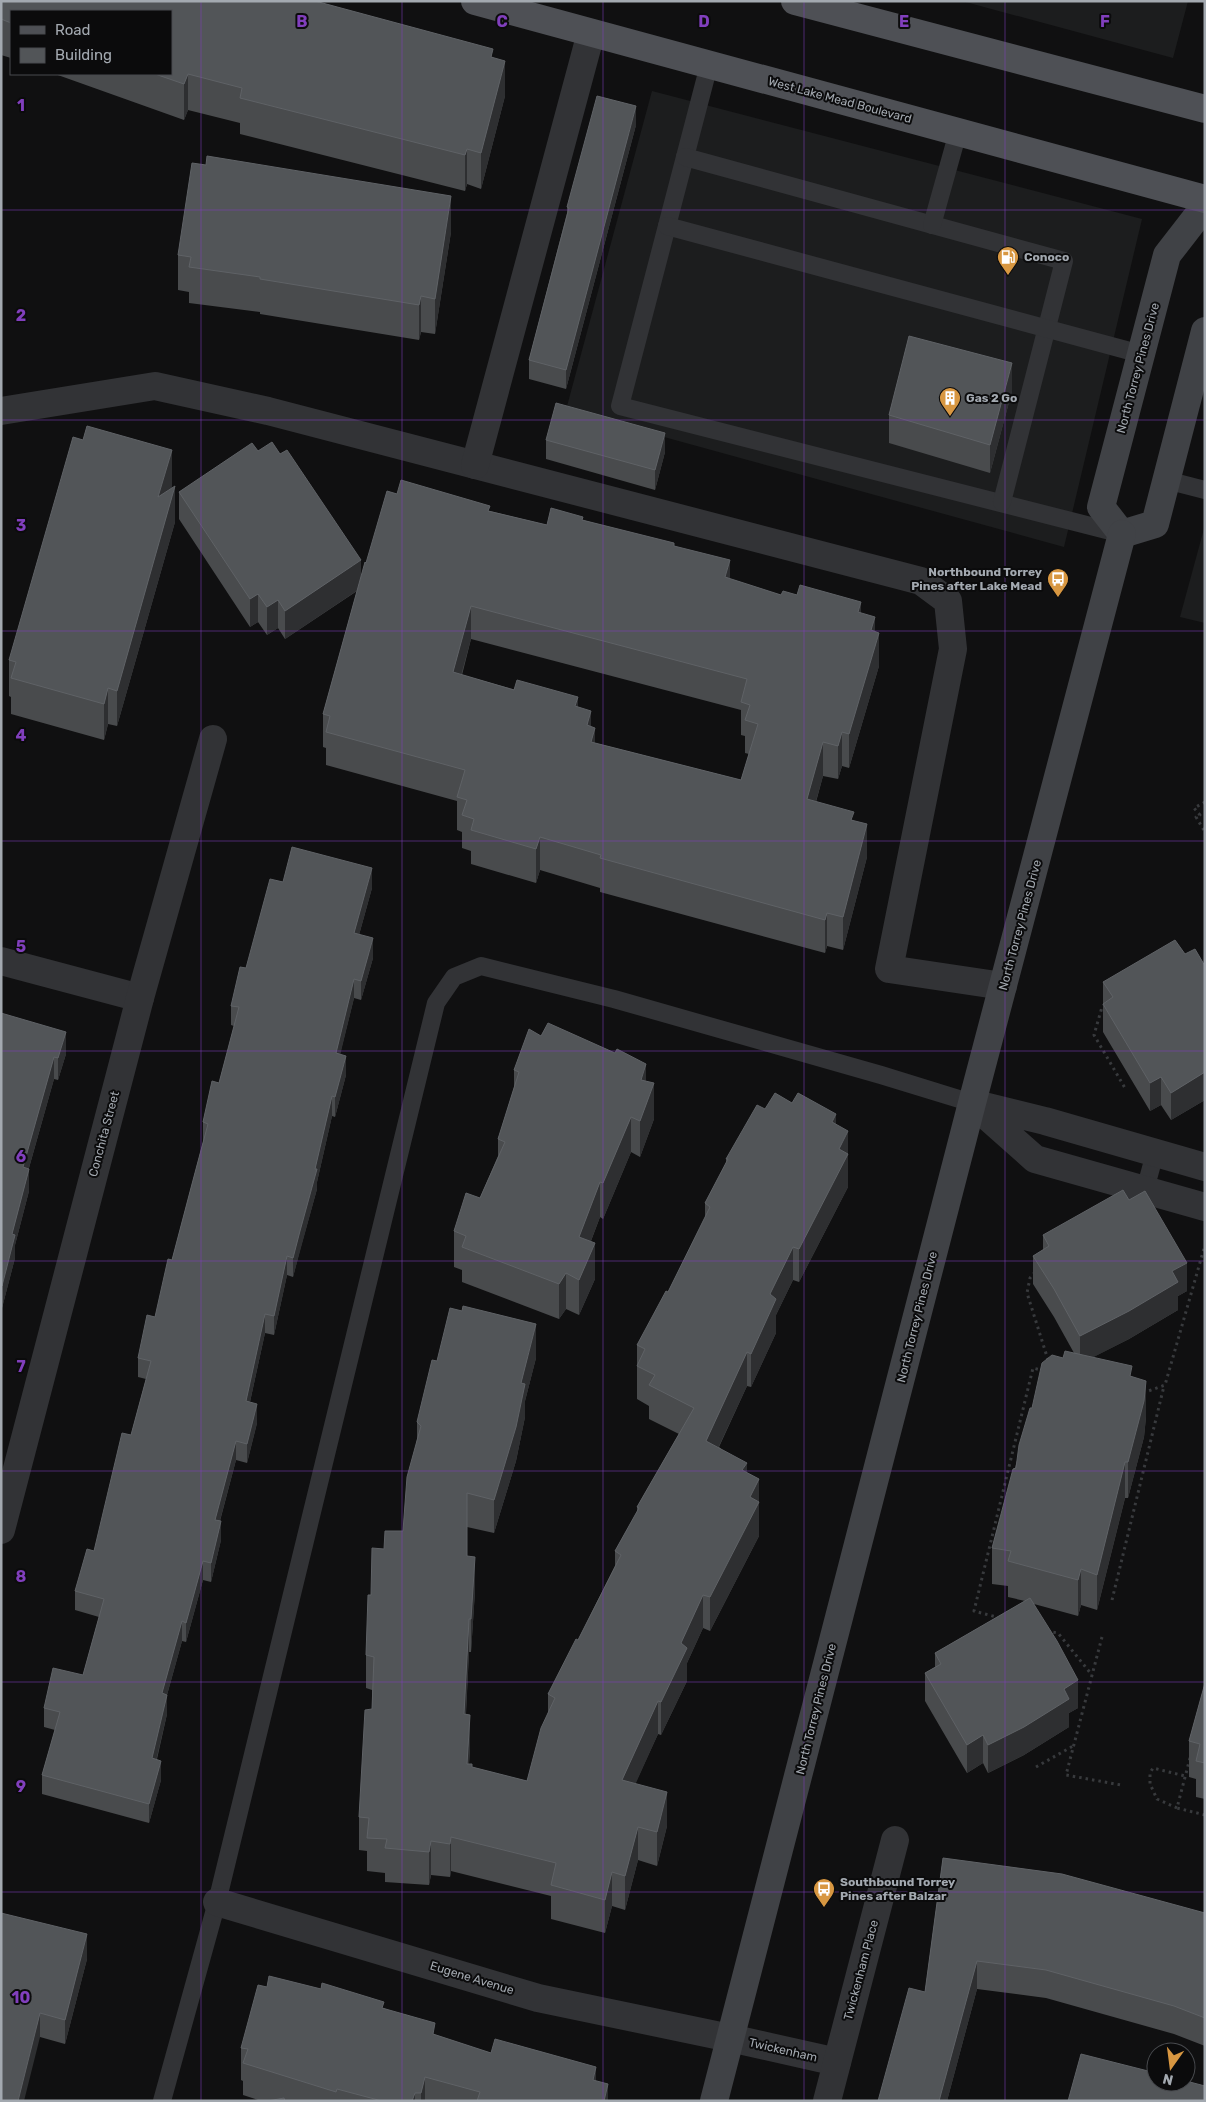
<svg xmlns="http://www.w3.org/2000/svg" width="1206" height="2102" viewBox="0 0 1206 2102" font-family="Rubik,sans-serif">
<style>
.built{fill:#1c1d1e}
.lines{fill:none;stroke-linecap:round;stroke-linejoin:round}
.path{stroke:#383a3d;stroke-width:3;stroke-dasharray:2.5 4;stroke-linecap:butt}
.service{stroke:#323336;stroke-width:18}
.minor{stroke:#323336;stroke-width:28}
.secondary{stroke:#404246;stroke-width:28}
.primary{stroke:#4e5055;stroke-width:28}
.wall{fill:#494b4d;fill-rule:evenodd}
.shaded-wall{fill:#2e2f31}
.building{fill:#525558;stroke:#5f6266;fill-rule:evenodd}
.grid{fill:none;stroke:#813fbd;stroke-width:1;stroke-opacity:0.55}
.labels{text-anchor:middle;stroke-width:4;stroke-linejoin:round;paint-order:stroke}
.street-label{font-size:12px;fill:#a3a9b0;stroke:#0b0b0c}
.poi-label{font-size:12px;font-weight:bold;fill:#a3a9b0;stroke:#0b0b0c;text-anchor:start}
.grid-label{font-size:16px;text-anchor:middle;font-weight:bold;fill:#813fbd;stroke:#0b0b0c;stroke-width:4;stroke-linejoin:round;paint-order:stroke}
</style>
<rect width="100%" height="100%" fill="#101011"/>
<!-- built -->
<g class="built">
<polygon points="962,1 1188,1 1173,58"/>
<polygon points="652,91 1142,219 1064,547 566,410"/>
<polygon points="1205,525 1205,623 1180,617"/>
</g>
<g class="lines">
<!-- path -->
<g class="path">
<polyline points="1205,802 1194,808 1200,815 1196,817 1205,832"/>
<polyline points="1105,1004 1102,1007 1094,1035 1125,1088"/>
<polyline points="1035,1272 1030,1278 1027,1293 1049,1363"/>
<polyline points="1143,1393 1165,1385 1205,1245"/>
<polyline points="1112,1600 1164,1386"/>
<polyline points="1000,1618 974,1611 1033,1368 1045,1371"/>
<polyline points="1047,1631 1058,1633 1092,1675"/>
<polyline points="1102,1637 1066,1775 1121,1785"/>
<polyline points="1190,1758 1177,1808 1205,1815"/>
<polyline points="1036,1767 1073,1746"/>
<polyline points="1177,1808 1157,1799 1150,1784 1150,1773 1153,1768 1185,1776"/>
</g>
<!-- service -->
<g class="service">
<polyline points="709,65 620,406 1122,534"/>
<polyline points="685,157 1064,261 1002,502"/>
<polyline points="932,225 958,132"/>
<polyline points="667,226 1141,354"/>
<polyline points="1166,480 1205,490"/>
<polyline points="1145,1190 1155,1153"/>
<polyline points="162,2101 217,1902 436,1003 454,977 481,966 614,999 881,1075 972,1103"/>
</g>
<!-- minor -->
<g class="minor">
<polyline points="1,411 155,386 268,411 921,581 948,601 953,649 889,969 1003,986"/>
<polyline points="475,465 591,33"/>
<polyline points="1,961 140,998"/>
<polyline points="1205,1167 1045,1121 972,1103 1035,1159 1205,1207"/>
<polyline points="1,1530 140,998 213,739"/>
<polyline points="217,1902 538,1998 730,2038 837,2062"/>
<polyline points="827,2101 895,1840"/>
</g>
<!-- secondary -->
<g class="secondary">
<polyline points="1122,534 1101,507 1167,255 1205,206"/>
<polyline points="1122,534 1155,524 1205,331"/>
<polyline points="714,2101 972,1103 1122,534"/>
</g>
<!-- primary -->
<g class="primary">
<polyline points="475,1 1205,199"/>
<polyline points="795,1 1205,109"/>
</g>
</g>
<!-- wall -->
<g class="wall">
<polygon points="1,1 493,57 505,96 481,189 467,184 465,191 240,134 240,123 188,110 184,120 55,74 171,74 11,11 11,58 1,55"/>
<polygon points="636,125 566,389 529,379 529,360 567,213 567,207"/>
<polygon points="451,232 435,334 421,332 419,340 260,314 260,312 189,303 189,292 178,290 178,255"/>
<polygon points="1012,391 990,473 889,443 889,415"/>
<polygon points="546,440 665,452 655,490 546,459"/>
<path d="M258 451 361 577 397 494 490 511 547 525 583 520 674 546 730 579 781 595 861 613 875 631 879 666 849 768 842 766 838 779 823 776 816 802 854 821 867 857 843 950 827 946 825 953 600 892V888L540 870 536 883 471 864V851L462 848V832L457 830V801L326 765V748L323 747V714L357 591 285 639 278 628 267 635 258 622 250 627 179 519V492ZM471 639 741 710V735L745 736V753L749 754 741 780 595 743 591 727 578 707 462 675Z"/>
<polygon points="172,486 171,489 175,522 117,726 108,724 104,740 11,714 11,697 9,696 9,660"/>
<polygon points="283,882 372,888 359,935 373,958 361,1000 354,998 340,1054 346,1075 335,1117 332,1116 317,1182 317,1189 300,1250 293,1277 287,1275 274,1335 265,1333 250,1402 257,1423 247,1463 236,1460 220,1521 221,1540 211,1582 203,1580 186,1642 182,1641 167,1695 167,1714 157,1759 161,1780 149,1823 42,1794 42,1775 55,1730 44,1727 44,1708 83,1675 99,1617 75,1610 75,1591 94,1551 131,1435 146,1379 138,1377 138,1358 155,1317 172,1260 192,1184 203,1142 203,1122 219,1083 234,1026 231,1025 231,1006 246,968"/>
<polygon points="1185,954 1202,962 1205,966 1205,1100 1171,1120 1161,1105 1150,1111 1103,1032 1103,982"/>
<polygon points="1,1013 66,1054 58,1080 54,1079 29,1168 29,1191 15,1245 15,1258 2,1308"/>
<polygon points="541,1036 646,1081 654,1119 640,1157 631,1152 603,1219 600,1217 591,1241 595,1279 579,1315 566,1309 559,1319 462,1282 462,1270 454,1267 454,1231 480,1198 498,1156 498,1139 514,1088 514,1070"/>
<polygon points="792,1103 836,1124 848,1164 848,1187 799,1282 793,1280 776,1315 776,1333 751,1387 747,1386 719,1447 747,1473 759,1479 759,1536 710,1631 703,1628 687,1663 687,1681 661,1735 658,1734 635,1784 667,1826 657,1866 638,1860 625,1910 612,1906 605,1933 551,1919 551,1896 451,1871 450,1877 431,1875 429,1885 385,1882 385,1873 367,1871 367,1851 359,1850 359,1817 372,1709 372,1690 366,1688 366,1655 371,1595 384,1549 403,1531 417,1439 417,1422 437,1361 536,1358 525,1401 525,1417 516,1461 494,1533 467,1527 467,1556 475,1591 471,1652 469,1652 466,1714 470,1748 469,1764 472,1767 527,1781 548,1713 548,1694 578,1640 615,1566 615,1551 637,1512 637,1507 679,1434 649,1419 649,1406 637,1399 637,1345 668,1292 705,1218 705,1203 726,1163 726,1159 765,1109"/>
<polygon points="1043,1235 1187,1291 1178,1296 1178,1310 1129,1339 1093,1357 1132,1377 1146,1417 1144,1437 1128,1498 1125,1498 1097,1610 1081,1605 1078,1616 1034,1604 1078,1708 1069,1713 1069,1727 1024,1755 988,1773 983,1763 967,1773 925,1701 925,1673 935,1667 935,1653 1025,1601 1008,1597 1008,1586 992,1584 992,1548 1032,1408 1063,1358 1074,1353 1054,1317 1033,1284 1033,1256 1043,1250"/>
<polygon points="1205,1683 1205,1799 1196,1797 1196,1779 1189,1777 1189,1741"/>
<polygon points="943,1858 1205,1913 1205,2046 1174,2034 1046,1998 977,1989 947,2101 878,2101 925,1992"/>
<polygon points="1,1913 87,1959 65,2044 40,2037"/>
<polygon points="267,1987 384,2008 435,2035 491,2053 596,2081 608,2101 261,2101 243,2095 243,2081 241,2080 241,2048"/>
</g>
<!-- shaded-wall -->
<g class="shaded-wall">
<polygon points="505,61 505,96 481,189 481,153"/>
<polygon points="188,74 188,110 184,120 184,84"/>
<polygon points="636,106 636,125 566,389 566,370"/>
<polygon points="467,149 467,184 465,191 465,155"/>
<polygon points="451,196 451,232 435,334 435,299"/>
<polygon points="421,296 421,332 419,340 419,305"/>
<polygon points="1012,363 1012,391 990,473 990,445"/>
<polygon points="665,433 665,452 655,490 655,470"/>
<polygon points="172,450 172,486 158,533 158,497"/>
<polygon points="175,486 175,522 117,726 117,691"/>
<polygon points="361,560 361,588 285,639 285,611"/>
<polygon points="730,560 730,594 725,577"/>
<polygon points="258,594 258,622 250,627 250,599"/>
<polygon points="278,600 278,628 267,635 267,607"/>
<polygon points="861,602 861,635 858,612"/>
<polygon points="471,606 471,639 453,705 453,672"/>
<polygon points="875,617 875,647 879,633 879,666 849,768 849,734 871,630"/>
<polygon points="108,688 108,724 104,740 104,704"/>
<polygon points="578,697 578,730 575,706"/>
<polygon points="591,711 591,742 595,728 595,761 587,725"/>
<polygon points="842,732 842,766 838,779 838,746"/>
<polygon points="823,742 823,776 807,833 807,799"/>
<polygon points="867,824 867,857 843,950 843,917"/>
<polygon points="540,837 540,870 536,883 536,849"/>
<polygon points="372,868 372,888 354,953 354,933"/>
<polygon points="827,913 827,946 825,953 825,920"/>
<polygon points="373,938 373,958 361,1000 361,981"/>
<polygon points="354,979 354,998 336,1072 336,1053"/>
<polygon points="66,1032 66,1054 58,1080 58,1058"/>
<polygon points="346,1056 346,1075 335,1117 335,1097"/>
<polygon points="54,1057 54,1079 23,1189 23,1167"/>
<polygon points="646,1064 646,1099 641,1080"/>
<polygon points="1205,1072 1205,1100 1171,1120 1171,1093"/>
<polygon points="1161,1077 1161,1105 1150,1111 1150,1083"/>
<polygon points="654,1083 654,1119 640,1157 640,1121"/>
<polygon points="332,1096 332,1116 317,1182 317,1189 293,1277 293,1258 315,1169"/>
<polygon points="836,1114 836,1148 832,1122"/>
<polygon points="631,1117 631,1152 603,1219 603,1183"/>
<polygon points="848,1131 848,1187 799,1282 799,1249 839,1149"/>
<polygon points="29,1169 29,1191 15,1245 15,1258 2,1308 2,1286 12,1234"/>
<polygon points="600,1182 600,1217 579,1272 579,1237"/>
<polygon points="595,1243 595,1279 579,1315 579,1280"/>
<polygon points="793,1247 793,1280 776,1315 776,1333 751,1387 751,1354 770,1294"/>
<polygon points="287,1256 287,1275 274,1335 274,1316"/>
<polygon points="1187,1263 1187,1291 1178,1296 1178,1310 1129,1339 1080,1364 1080,1336 1172,1271"/>
<polygon points="566,1273 566,1309 559,1319 559,1284"/>
<polygon points="265,1314 265,1333 246,1420 246,1401"/>
<polygon points="536,1324 536,1358 525,1401 525,1417 516,1461 494,1533 494,1500 521,1383"/>
<polygon points="747,1352 747,1386 706,1474 706,1441"/>
<polygon points="1146,1381 1146,1417 1144,1437 1128,1498 1128,1462"/>
<polygon points="257,1404 257,1423 247,1463 247,1444"/>
<polygon points="236,1441 236,1460 215,1539 215,1520"/>
<polygon points="1125,1462 1125,1498 1097,1610 1097,1575"/>
<polygon points="747,1463 747,1496 742,1470"/>
<polygon points="759,1479 759,1536 710,1631 710,1597 750,1497"/>
<polygon points="221,1521 221,1540 211,1582 211,1563"/>
<polygon points="475,1557 475,1591 471,1652 471,1619"/>
<polygon points="203,1561 203,1580 186,1642 186,1623"/>
<polygon points="1081,1569 1081,1605 1078,1616 1078,1580"/>
<polygon points="703,1595 703,1628 687,1663 687,1681 661,1735 661,1702 681,1643"/>
<polygon points="469,1619 469,1652 464,1747 464,1714"/>
<polygon points="182,1621 182,1641 167,1695 167,1714 152,1778 152,1758 162,1693"/>
<polygon points="1078,1680 1078,1708 1069,1713 1069,1727 1024,1755 988,1773 988,1745 1064,1689"/>
<polygon points="658,1701 658,1734 622,1814 622,1780"/>
<polygon points="470,1715 470,1748 467,1797 467,1764"/>
<polygon points="983,1735 983,1763 967,1773 967,1745"/>
<polygon points="161,1761 161,1780 149,1823 149,1804"/>
<polygon points="667,1792 667,1826 657,1866 657,1832"/>
<polygon points="638,1827 638,1860 625,1910 625,1876"/>
<polygon points="451,1837 451,1871 450,1877 450,1844"/>
<polygon points="431,1841 431,1875 429,1885 429,1852"/>
<polygon points="612,1872 612,1906 605,1933 605,1900"/>
<polygon points="87,1934 87,1959 65,2044 65,2020"/>
<polygon points="977,1961 977,1989 947,2101 939,2101"/>
<polygon points="40,2013 40,2037 24,2101 18,2101"/>
<polygon points="596,2067 596,2099 593,2080"/>
<polygon points="425,2077 425,2101 421,2101 421,2093"/>
<polygon points="608,2084 608,2101 604,2101"/>
<polygon points="415,2093 415,2101 412,2101"/>
</g>
<!-- building -->
<g class="building">
<polygon points="1,1 315,1 493,49 491,57 505,61 481,153 467,149 465,155 240,98 242,88 188,74 184,84 155,74 171,74 171,11 11,11 11,23 1,19"/>
<polygon points="597,96 636,106 566,370 529,360 569,208 567,207"/>
<polygon points="207,156 451,196 435,299 421,296 419,305 260,279 260,277 189,267 191,257 178,255 192,163 206,165"/>
<polygon points="909,336 1012,363 990,445 889,415"/>
<polygon points="556,403 665,433 655,470 546,440"/>
<polygon points="87,426 172,450 158,497 175,486 117,691 108,688 104,704 11,678 16,662 9,660 73,437 83,440"/>
<polygon points="272,442 280,454 287,450 361,560 285,611 278,600 267,607 258,594 250,599 179,492 252,443 258,451"/>
<path d="M401 480 490 506 488 511 547 525 551 508 583 517 582 520 674 543V546L730 560 725 577 781 595 783 591 797 595 800 585 861 602 858 612 875 617 871 630 879 633 849 734 842 732 838 746 823 742 807 799 854 812 851 820 867 824 843 917 827 913 825 920 600 858 601 855 540 837 536 849 471 830 474 819 462 815 467 800 457 797 465 770 326 732 330 716 323 714 365 562 366 563 387 491 397 494ZM471 606 747 679 741 702 750 705 745 720 758 724 741 780 591 742 595 728 587 725 591 711 575 706 578 697 517 680 514 690 453 672Z"/>
<polygon points="292,847 372,868 354,933 373,938 361,981 354,979 336,1053 346,1056 335,1097 332,1096 315,1169 317,1169 300,1231 293,1258 287,1256 274,1316 265,1314 246,1401 257,1404 247,1444 236,1441 215,1520 221,1521 211,1563 203,1561 186,1623 182,1621 162,1693 167,1695 152,1758 161,1761 149,1804 42,1775 60,1712 44,1708 53,1668 83,1675 104,1599 75,1591 87,1549 94,1551 122,1433 131,1435 151,1361 138,1358 147,1315 155,1317 168,1259 172,1260 192,1184 208,1124 203,1122 212,1081 219,1083 239,1007 231,1006 240,967 246,968 270,879 283,882"/>
<polygon points="1175,940 1185,954 1195,949 1205,966 1205,1072 1171,1093 1161,1077 1150,1083 1103,1004 1113,997 1103,982"/>
<polygon points="1,1013 66,1032 58,1058 54,1057 23,1167 29,1169 12,1234 15,1235 2,1286"/>
<polygon points="548,1023 615,1053 617,1049 646,1064 641,1080 654,1083 640,1121 631,1117 603,1183 600,1182 579,1237 595,1243 579,1280 566,1273 559,1284 462,1247 466,1236 454,1231 466,1193 480,1198 505,1142 498,1139 519,1072 514,1070 529,1029 541,1036"/>
<polygon points="775,1093 792,1103 798,1093 836,1114 832,1122 848,1131 839,1149 848,1154 799,1249 793,1247 770,1294 776,1299 751,1354 747,1352 706,1441 747,1463 742,1470 759,1479 750,1497 759,1502 710,1597 703,1595 681,1643 687,1648 661,1702 658,1701 622,1780 667,1792 657,1832 638,1827 625,1876 612,1872 605,1900 551,1885 556,1863 451,1837 450,1844 431,1841 429,1852 385,1848 387,1839 367,1838 369,1818 359,1817 365,1710 372,1709 374,1657 366,1655 368,1595 371,1595 372,1548 384,1549 385,1531 403,1531 407,1477 421,1426 417,1422 432,1360 437,1361 450,1308 462,1311 463,1306 536,1324 521,1383 525,1384 516,1427 494,1500 467,1493 467,1556 475,1557 471,1619 469,1619 464,1714 470,1715 467,1764 472,1764 472,1767 527,1781 541,1728 555,1698 548,1694 576,1639 578,1640 621,1555 615,1551 639,1508 637,1507 694,1408 649,1385 655,1375 637,1366 645,1349 637,1345 666,1291 668,1292 710,1207 705,1203 728,1159 726,1159 757,1105 765,1109"/>
<polygon points="1123,1190 1129,1200 1145,1191 1187,1263 1172,1271 1178,1282 1129,1311 1080,1336 1054,1289 1033,1256 1049,1246 1043,1235"/>
<polygon points="1065,1351 1132,1366 1130,1376 1146,1381 1144,1401 1128,1462 1125,1462 1097,1575 1081,1569 1078,1580 1008,1561 1011,1551 992,1548 1013,1469 1016,1468 1019,1445 1030,1408 1032,1408 1042,1363 1052,1355 1063,1358"/>
<polygon points="1030,1598 1057,1641 1078,1680 1064,1689 1069,1699 1024,1727 988,1745 983,1735 967,1745 925,1673 941,1664 935,1653"/>
<polygon points="1205,1683 1205,1763 1196,1761 1200,1744 1189,1741"/>
<polygon points="943,1858 1062,1874 1205,1913 1205,2018 1174,2006 1046,1970 977,1961 939,2101 878,2101 909,1988 925,1992"/>
<polygon points="1,1913 87,1934 65,2020 40,2013 18,2101 1,2101"/>
<polygon points="269,1976 321,1989 322,1983 384,2002 382,2008 435,2023 433,2034 491,2053 495,2039 596,2067 593,2080 608,2084 604,2101 477,2101 480,2092 425,2077 421,2093 415,2093 412,2101 382,2101 337,2089 336,2092 243,2063 248,2049 241,2048 258,1985 267,1987"/>
<polygon points="1081,2054 1156,2073 1156,2082 1186,2082 1186,2081 1205,2086 1205,2101 1068,2101"/>
<polygon points="284,2098 285,2101 268,2101"/>
</g>
<!-- grid -->
<path class="grid" d="M201 1V2101M402 1V2101M603 1V2101M804 1V2101M1005 1V2101M1 210H1205M1 420H1205M1 631H1205M1 841H1205M1 1051H1205M1 1261H1205M1 1471H1205M1 1682H1205M1 1892H1205"/>
<!-- icons -->
<defs>
<g id="fuel-pin" transform="scale(1.125)"><path d="M0 17L-7.5 6A9.5 9.5 0 1 1 7.5 6Z" fill="#d89741" stroke="#0b0b0c"/><path d="M-5.5-6h7V0h2V4h1.3V-2.5L3-4.5l.8-.8L6-3V5H2.5V1h-1V6h-7ZM-4.2-4.7v3.2H.2V-4.7Z" fill="#fff"/></g>
<g id="building-pin" transform="scale(1.125)"><path d="M0 17L-7.5 6A9.5 9.5 0 1 1 7.5 6Z" fill="#d89741" stroke="#0b0b0c"/><path d="M-4-6H4V6H1V3H-1V6H-4ZM-2.5-4.3h1.7v1.8h-1.7ZM.8-4.3h1.7v1.8H.8ZM-2.5-1h1.7V.8h-1.7ZM.8-1h1.7V.8H.8Z" fill="#fff"/></g>
<g id="bus-pin" transform="scale(1.125)"><path d="M0 17L-7.5 6A9.5 9.5 0 1 1 7.5 6Z" fill="#d89741" stroke="#0b0b0c"/><path d="M-5-6H5V4H4V6H2V4H-2V6H-4V4H-5ZM-3.5-4V0h7V-4ZM-3.5 1.2v1.5H-2V1.2ZM2 1.2v1.5H3.5V1.2Z" fill="#fff"/></g>
</defs>
<g fill-rule="evenodd">
<use href="#fuel-pin" x="1008" y="257"/>
<use href="#building-pin" x="950" y="398"/>
<use href="#bus-pin" x="1058" y="579"/>
<use href="#bus-pin" x="824" y="1889"/>
</g>
<g class="labels">
<!-- street labels -->
<g class="street-label">
<text transform="translate(840 100) rotate(15)" y="4">West Lake Mead Boulevard</text>
<text transform="translate(1138 368) rotate(-75)" y="4">North Torrey Pines Drive</text>
<text transform="translate(1020 925) rotate(-75)" y="4">North Torrey Pines Drive</text>
<text transform="translate(104 1134) rotate(-75)" y="4">Conchita Street</text>
<text transform="translate(917 1317) rotate(-76)" y="4">North Torrey Pines Drive</text>
<text transform="translate(816 1709) rotate(-76)" y="4">North Torrey Pines Drive</text>
<text transform="translate(861 1970) rotate(-75)" y="4">Twickenham Place</text>
<text transform="translate(472 1978) rotate(17)" y="4">Eugene Avenue</text>
<text transform="translate(783 2050) rotate(13)" y="4">Twickenham</text>
</g>
<!-- poi labels -->
<g class="poi-label">
<text x="1024" y="261">Conoco</text>
<text x="966" y="402">Gas 2 Go</text>
<text x="1042" y="576" text-anchor="end">Northbound Torrey<tspan x="1042" dy="14">Pines after Lake Mead</tspan></text>
<text x="840" y="1886">Southbound Torrey<tspan x="840" dy="14">Pines after Balzar</tspan></text>
</g>
</g>
<g class="grid-label">
<text x="302" y="27">B</text>
<text x="502" y="27">C</text>
<text x="704" y="27">D</text>
<text x="904" y="27">E</text>
<text x="1105" y="27">F</text>
<text x="21" y="111">1</text>
<text x="21" y="321">2</text>
<text x="21" y="531">3</text>
<text x="21" y="741">4</text>
<text x="21" y="952">5</text>
<text x="21" y="1162">6</text>
<text x="21" y="1372">7</text>
<text x="21" y="1582">8</text>
<text x="21" y="1792">9</text>
<text x="21" y="2003">10</text>
</g>
<!-- border -->
<rect width="1206" height="2102" fill="none" stroke="#a3a9b0" stroke-width="5"/>
<!-- legend -->
<rect x="10" y="10" width="162" height="65" fill="#0b0b0c" stroke="#484a4e"/>
<rect x="20" y="26" width="25" height="8" fill="#4e5055" stroke="#484a4e"/>
<text x="55" y="35" font-size="15" fill="#a3a9b0">Road</text>
<rect x="20" y="48" width="25" height="15" fill="#525558" stroke="#484a4e"/>
<text x="55" y="60" font-size="15" fill="#a3a9b0">Building</text>
<!-- north arrow -->
<g transform="translate(1171 2067) rotate(194)"><circle r="24" fill="#0b0b0c" stroke="#484a4e"/>
<path d="M0-4L9 19L0 12L-9 19Z" fill="#d89741"/>
<text y="-8" font-size="14" font-weight="bold" text-anchor="middle" fill="#a3a9b0">N</text>
</g>
</svg>
